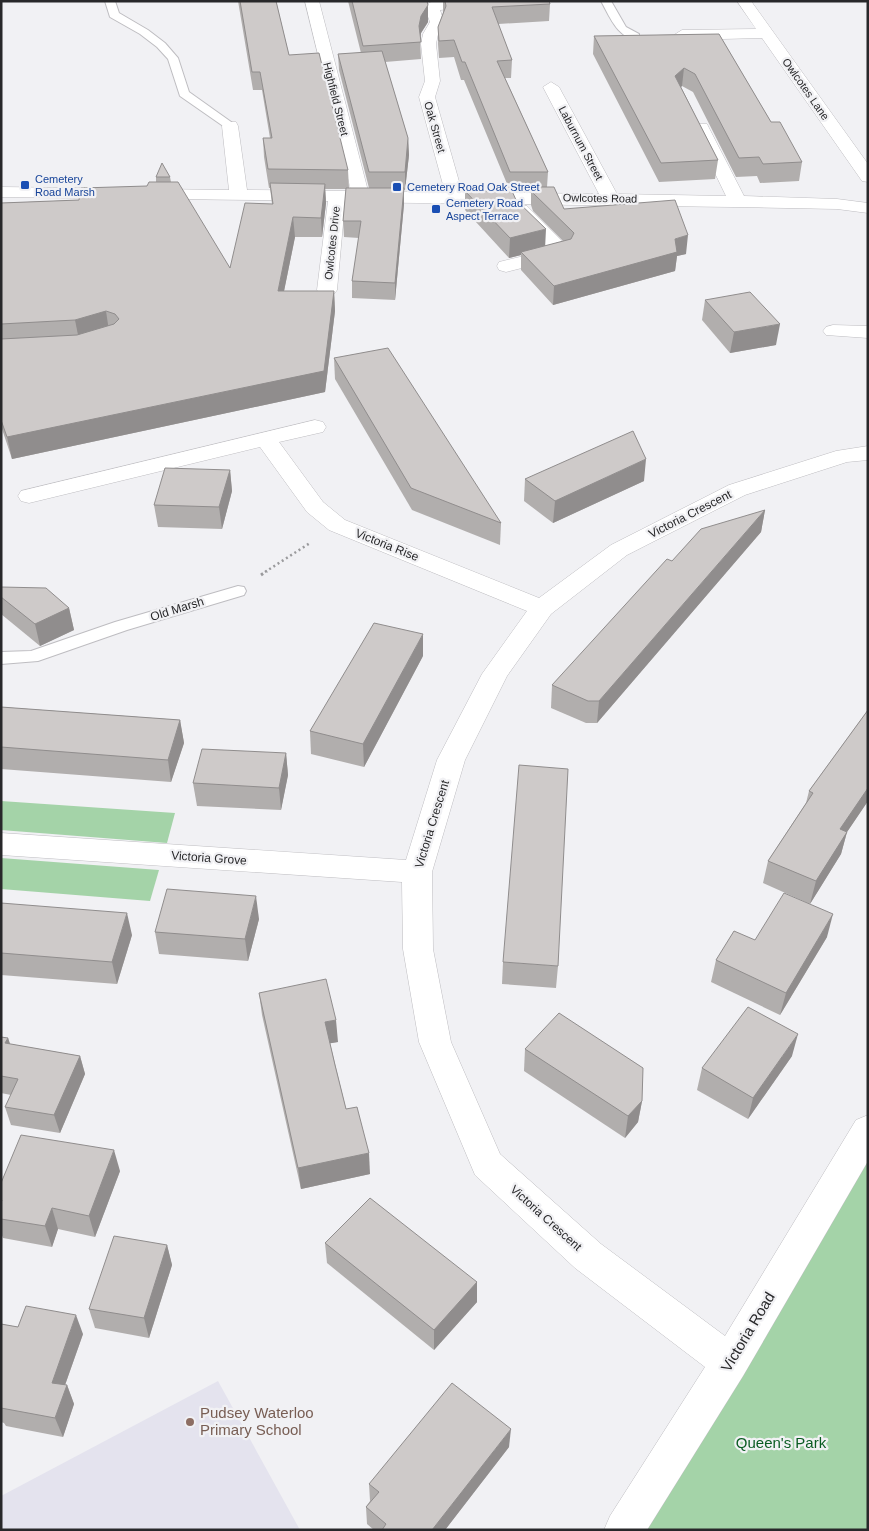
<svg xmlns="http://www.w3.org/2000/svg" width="869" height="1531" viewBox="0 0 869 1531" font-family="Helvetica,sans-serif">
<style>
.built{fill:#e4e3ee}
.green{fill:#a4d3a8}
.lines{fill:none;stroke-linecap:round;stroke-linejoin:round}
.service-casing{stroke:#bebdc1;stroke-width:2}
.minor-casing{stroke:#bebdc1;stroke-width:1}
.path-far1{stroke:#9a9a9c;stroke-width:2.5;stroke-dasharray:2 3;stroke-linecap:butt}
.path{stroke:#9a9a9c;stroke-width:3;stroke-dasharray:2.5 4;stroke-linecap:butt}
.service{fill:#fff;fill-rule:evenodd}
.minor{fill:#fff;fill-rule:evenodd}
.wall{fill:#b1aead}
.shaded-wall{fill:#908d8d}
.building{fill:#cecac9;stroke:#908d8d}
.transit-dot{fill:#1a4fb4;stroke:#f1f1f4;stroke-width:2}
.education-dot{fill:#8d6e63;stroke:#f1f1f4;stroke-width:2}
.labels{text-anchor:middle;stroke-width:4.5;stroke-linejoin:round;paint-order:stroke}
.far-street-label{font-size:11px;fill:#28282a;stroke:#f1f1f4}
.far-transit-label{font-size:11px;fill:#164399;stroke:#f1f1f4;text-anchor:start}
.street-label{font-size:12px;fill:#28282a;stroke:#f1f1f4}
.near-street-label{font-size:15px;fill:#28282a;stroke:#f1f1f4}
.near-education-label{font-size:15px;fill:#785e54;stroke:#f1f1f4;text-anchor:start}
.near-park-label{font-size:15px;fill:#0a5c22;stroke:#f1f1f4}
</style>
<rect width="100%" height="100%" fill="#f1f1f4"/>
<!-- built -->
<polygon class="built" points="218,1381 300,1530 1,1530 1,1496"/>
<!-- green -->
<g class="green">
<polygon points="1,801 175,813 167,843 1,830"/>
<polygon points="1,858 159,870 150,901 1,889"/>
<polygon points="868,1130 868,1530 624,1530"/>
</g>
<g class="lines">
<!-- service casing -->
<g class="service-casing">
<g id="service">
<polygon points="105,1 115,1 119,13 148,30 165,43 178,58 189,92 234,124 234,128 226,128 180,96 168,59 157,47 140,34 110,17"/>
<path d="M601 1H611L626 27 639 34V38C619 42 609 15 601 1Z"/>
<polygon points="238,586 244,587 246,591 244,595 127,630 38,661 1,664 1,652 31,651 115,622"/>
</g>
</g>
<!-- minor casing -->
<g class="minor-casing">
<g id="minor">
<polygon points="305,1 319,1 368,191 445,192 419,97 425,81 421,44 423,34 430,22 424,6 431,2 470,1 472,4 470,7 440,10 444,22 438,34 436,44 440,81 435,97 462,192 599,194 543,87 551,82 559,87 617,194 726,196 693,128 695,124 707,124 709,128 744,196 837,199 868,203 868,213 837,209 732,207 345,202 337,290 334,294 320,294 317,290 328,201 1,197 1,187 229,190 222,126 224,122 236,122 238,126 247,190 351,191"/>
<polygon points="737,1 751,1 868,164 868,182 862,181 762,38 682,40 674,35 682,30 756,29"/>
<polygon points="521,205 527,206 569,248 571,252 569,256 506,272 499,270 497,266 499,262 549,250 512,210 515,206"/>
<polygon points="833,325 868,326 868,338 826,335 823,331 826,327"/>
<polygon points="315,420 323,422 326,427 323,432 279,442 323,502 345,520 539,598 611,545 729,485 836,451 868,446 868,460 847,462 745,495 627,555 551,614 507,676 465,760 432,872 433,949 451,1042 500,1154 601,1244 725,1336 856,1120 868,1115 868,1161 743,1376 647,1530 604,1530 610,1516 705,1367 575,1268 475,1175 419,1042 403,949 402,882 1,855 1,833 406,860 437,760 482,674 527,611 329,530 307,512 260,447 29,503 21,501 18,496 21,491"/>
</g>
</g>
<!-- path-far1 -->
<polyline class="path-far1" points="265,572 310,543"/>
<!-- path -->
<polyline class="path" points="261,575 267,571"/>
<!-- service -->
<use href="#service" class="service"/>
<!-- minor -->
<use href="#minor" class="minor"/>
</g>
<!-- wall -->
<g class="wall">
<polygon points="238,1 276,1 289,55 348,170 349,188 369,188 339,70 338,54 361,53 348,1 429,1 427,2 428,22 421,33 420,38 421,59 385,62 408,138 409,155 405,190 404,190 404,204 395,300 352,298 352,281 359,238 344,237 343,221 346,189 325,189 326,203 322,237 295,237 284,291 334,291 335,311 325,392 12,459 1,426 1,203 79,200 147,186 156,182 156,177 170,177 171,182 230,268 272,204 270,188 269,188 264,157 263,138 270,138 262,90 253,90"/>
<polygon points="443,1 549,1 550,4 549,21 498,24 512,60 511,78 505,78 548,172 547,187 564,209 686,254 677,256 675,271 553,305 521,270 521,255 509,258 465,210 465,191 516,200 545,246 563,241 533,211 531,205 531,191 510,191 464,80 461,80 454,57 439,58 438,44 438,27 443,13"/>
<polygon points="719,34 771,122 802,162 799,181 760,183 757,176 736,177 693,92 682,86 681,87 718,160 715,179 659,182 593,54 594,36"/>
<polygon points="705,300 776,345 730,353 702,320"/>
<polygon points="334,358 501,523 500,545 412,510 335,379"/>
<polygon points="230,470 232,491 222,529 158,527 154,505"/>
<polygon points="525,479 644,481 553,523 524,501"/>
<polygon points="765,510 761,532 597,723 586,723 551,708 552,685 672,561"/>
<polygon points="1,587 69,608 74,630 40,646 1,614"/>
<polygon points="423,656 364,767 311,754 310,731"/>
<polygon points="1,707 180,720 184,743 171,782 1,769"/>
<polygon points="868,710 868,801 847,832 841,854 810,904 763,883 768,861 806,803 809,791"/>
<polygon points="286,753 288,775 281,810 197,806 193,783"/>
<polygon points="1,903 132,935 117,984 1,975"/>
<polygon points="259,919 248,961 159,954 155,932"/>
<polygon points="827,937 780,1015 711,982 716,960 755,940"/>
<polygon points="503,962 558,966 556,988 502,984"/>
<polygon points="259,993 338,1042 330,1043 346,1109 370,1174 301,1189 262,1015"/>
<polygon points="1,1037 8,1038 10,1044 80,1056 85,1074 60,1133 11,1125 5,1107 11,1095 1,1093"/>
<polygon points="525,1049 642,1101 638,1122 625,1138 524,1071"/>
<polygon points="792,1056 748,1119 697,1090 702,1068"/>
<polygon points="120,1171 95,1237 58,1229 52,1247 3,1238 1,1233 1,1183"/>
<polygon points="325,1243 477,1282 477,1302 434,1350 327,1263"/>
<polygon points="167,1245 172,1265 149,1338 95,1328 89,1309"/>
<polygon points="1,1324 18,1327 83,1334 65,1385 67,1385 74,1404 63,1437 6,1426 4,1423 1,1422"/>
<polygon points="509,1447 445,1530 374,1530 367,1524 366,1507 370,1501 369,1484"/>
</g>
<!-- shaded-wall -->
<g class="shaded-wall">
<polygon points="428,5 428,22 421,33 419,44 419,26 421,16"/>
<polygon points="684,68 682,86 673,94 675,76"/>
<polygon points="408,138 409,155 405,190 405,172"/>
<polygon points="325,184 326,203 322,237 321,218"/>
<polygon points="404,188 404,204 395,300 395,283"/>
<polygon points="293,217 295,237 280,311 278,291"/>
<polygon points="546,229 545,249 521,252 521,255 509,258 510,238"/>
<polygon points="688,235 686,254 677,256 675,271 553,305 554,286 675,239"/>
<polygon points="334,291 335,311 325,392 12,459 7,437"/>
<polygon points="106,311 109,331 79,340 75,320"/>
<polygon points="780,324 776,345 730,353 734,332"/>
<polygon points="646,459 644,481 553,523 555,501"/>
<polygon points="230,470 232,491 222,529 219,507"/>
<polygon points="765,510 761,532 597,723 599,701"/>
<polygon points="69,608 74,630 40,646 35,624"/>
<polygon points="423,634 423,656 364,767 363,744"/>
<polygon points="180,720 184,743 171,782 168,760"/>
<polygon points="286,753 288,775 281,810 279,788"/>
<polygon points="868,788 868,801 847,832 841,854 810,904 816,881 840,829"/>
<polygon points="256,896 259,919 248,961 245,939"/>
<polygon points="127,913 132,935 117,984 112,962"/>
<polygon points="833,914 827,937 780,1015 786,993"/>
<polygon points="336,1020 338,1042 326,1044 325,1022"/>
<polygon points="798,1034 792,1056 748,1119 753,1098"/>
<polygon points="8,1038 14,1056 5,1043"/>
<polygon points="80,1056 85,1074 60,1133 54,1115"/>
<polygon points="642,1101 638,1122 625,1138 628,1116"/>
<polygon points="114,1150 120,1171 95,1237 89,1216"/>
<polygon points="369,1153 370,1174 301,1189 298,1168"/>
<polygon points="52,1208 58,1229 52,1247 45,1226"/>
<polygon points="167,1245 172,1265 149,1338 144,1318"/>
<polygon points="477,1282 477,1302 434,1350 434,1330"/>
<polygon points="76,1315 83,1334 59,1402 52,1383"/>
<polygon points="67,1385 74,1404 63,1437 55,1418"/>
<polygon points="511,1429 509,1447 445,1530 432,1530"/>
</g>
<!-- building -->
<g class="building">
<polygon points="240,1 276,1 289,55 319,53 348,170 268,169 263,138 272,138 260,72 252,72"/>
<polygon points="352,1 427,1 428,5 421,16 419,26 421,42 363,46"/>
<polygon points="445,1 549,1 550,4 492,7 512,60 497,61 548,172 510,172 465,62 462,62 454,40 439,41 438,27 446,6"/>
<polygon points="719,34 771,122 780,122 802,162 763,164 759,157 739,158 695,74 684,68 675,76 718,160 661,163 594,36"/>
<polygon points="382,51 408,138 405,172 369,172 338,54"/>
<polygon points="162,163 170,177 156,177"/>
<polygon points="149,182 178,182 230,268 245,203 273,204 270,183 325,184 321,218 293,217 278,291 334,291 324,371 7,437 1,420 1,339 77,335 114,324 119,319 115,314 106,311 75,320 1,324 1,203 79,200 81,188 147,186"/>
<polygon points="531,187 554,187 564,209 675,200 688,235 675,239 677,252 554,286 521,252 571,239 574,233 533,193"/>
<polygon points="346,188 404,188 395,283 352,281 361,221 343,221"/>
<polygon points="465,191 512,191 516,200 546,229 510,238"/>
<polygon points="750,292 780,324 734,332 705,300"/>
<polygon points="388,348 501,523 411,488 334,358"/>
<polygon points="633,431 646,459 555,501 525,479"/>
<polygon points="165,468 230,470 219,507 154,505"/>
<polygon points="765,510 599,701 588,701 552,685 667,559 672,561 701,529"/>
<polygon points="1,587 46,588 69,608 35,624 1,597"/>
<polygon points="374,623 423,634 363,744 310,731"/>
<polygon points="1,707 180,720 168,760 1,747"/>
<polygon points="868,710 868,788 840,829 847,832 816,881 768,861 813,793 809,791"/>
<polygon points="202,749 286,753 279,788 193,783"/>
<polygon points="519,765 568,769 558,966 503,962"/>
<polygon points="167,889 256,896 245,939 155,932"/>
<polygon points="784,893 833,914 786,993 716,960 734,931 755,940"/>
<polygon points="1,903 127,913 112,962 1,953"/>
<polygon points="326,979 336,1020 325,1022 335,1065 346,1109 357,1107 369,1153 298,1168 259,993"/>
<polygon points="748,1007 798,1034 753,1098 702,1068"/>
<polygon points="559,1013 643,1068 642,1101 628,1116 525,1049"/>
<polygon points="1,1037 8,1038 5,1043 80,1056 54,1115 5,1107 18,1079 1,1076"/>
<polygon points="21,1135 114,1150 89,1216 52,1208 45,1226 1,1219 1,1203 2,1200 1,1200 1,1183"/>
<polygon points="370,1198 477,1282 434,1330 325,1243"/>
<polygon points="114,1236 167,1245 144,1318 89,1309"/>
<polygon points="26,1306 76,1315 52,1383 67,1385 55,1418 1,1408 1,1324 18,1327"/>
<polygon points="452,1383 511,1429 432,1530 382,1530 386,1524 366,1507 379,1492 369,1484"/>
</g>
<!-- markers -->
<g class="transit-dot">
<rect x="20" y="180" width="10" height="10" rx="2.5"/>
<rect x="392" y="182" width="10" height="10" rx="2.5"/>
<rect x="431" y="204" width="10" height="10" rx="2.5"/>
</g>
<circle class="education-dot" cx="190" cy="1422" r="5"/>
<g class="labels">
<!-- far-street labels -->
<g class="far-street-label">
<text transform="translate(806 89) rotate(55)" y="4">Owlcotes Lane</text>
<text transform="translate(336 99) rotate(76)" y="4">Highfield Street</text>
<text transform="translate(435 127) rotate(74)" y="4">Oak Street</text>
<text transform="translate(581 143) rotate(62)" y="4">Laburnum Street</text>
<text transform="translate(600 198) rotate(1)" y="4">Owlcotes Road</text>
<text transform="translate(332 243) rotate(-84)" y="4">Owlcotes Drive</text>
</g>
<!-- far-transit labels -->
<g class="far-transit-label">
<text x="35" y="183">Cemetery<tspan x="35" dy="13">Road Marsh</tspan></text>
<text x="407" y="191">Cemetery Road Oak Street</text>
<text x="446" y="207">Cemetery Road<tspan x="446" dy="13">Aspect Terrace</tspan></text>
</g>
<!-- street labels -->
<g class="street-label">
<text transform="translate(690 514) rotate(-27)" y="4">Victoria Crescent</text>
<text transform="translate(387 545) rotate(22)" y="4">Victoria Rise</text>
<text transform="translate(177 609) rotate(-17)" y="4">Old Marsh</text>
<text transform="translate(432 824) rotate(-73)" y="4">Victoria Crescent</text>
<text transform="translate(209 858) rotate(4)" y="4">Victoria Grove</text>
<text transform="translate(546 1218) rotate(42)" y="4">Victoria Crescent</text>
</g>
<!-- near-street labels -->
<g class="near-street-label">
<text transform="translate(748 1332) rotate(-59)" y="5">Victoria Road</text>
</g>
<!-- near-education labels -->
<g class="near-education-label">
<text x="200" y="1418">Pudsey Waterloo<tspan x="200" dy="17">Primary School</tspan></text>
</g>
<!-- near-park labels -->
<g class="near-park-label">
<text x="781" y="1448">Queen's Park</text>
</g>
</g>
<!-- border -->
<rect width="869" height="1531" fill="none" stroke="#28282a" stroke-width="5"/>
</svg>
